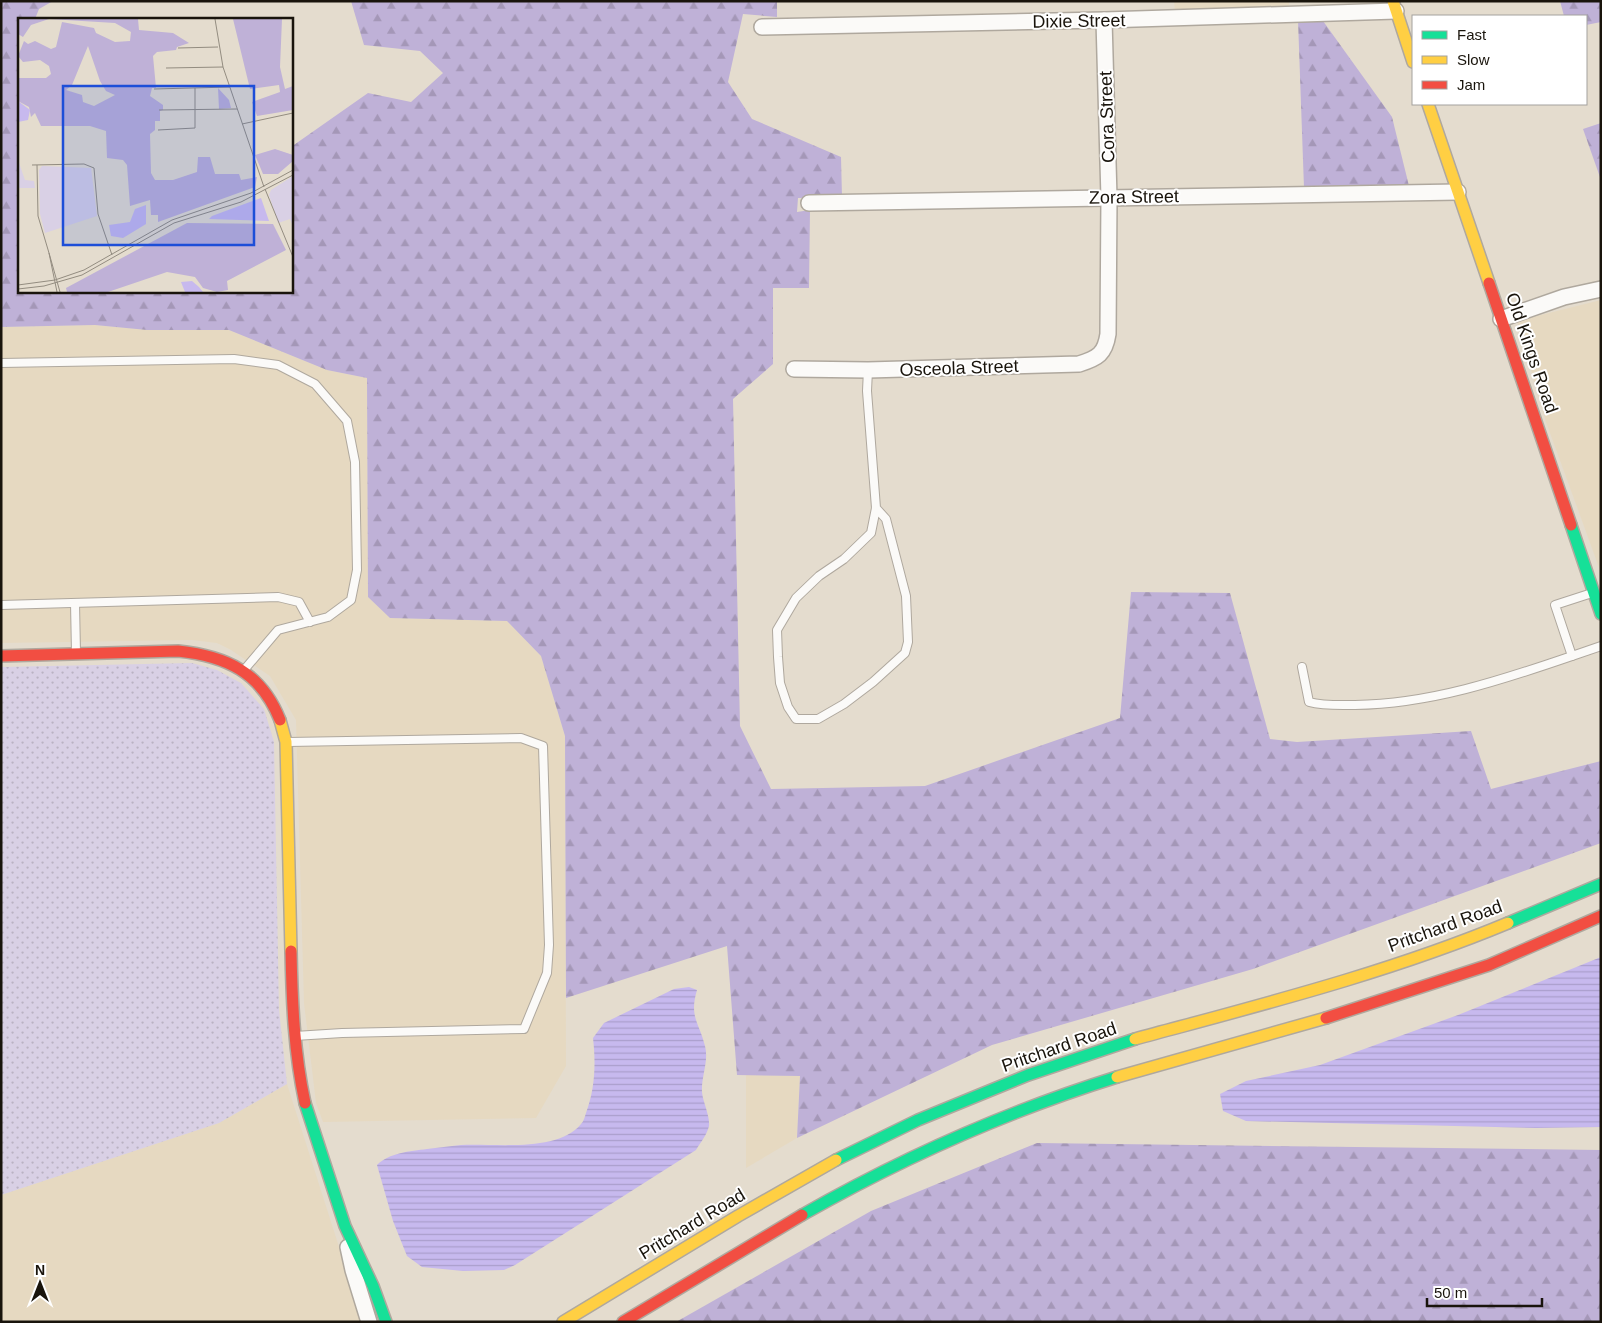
<svg xmlns="http://www.w3.org/2000/svg" width="1602" height="1323" viewBox="0 0 1602 1323" font-family="Helvetica,sans-serif">
<style>
.built{fill:#e6d9c1}
.grass{fill:url(#grass-dots)}
.forest{fill:url(#forest-firs)}
.water{fill:url(#water-rules)}
.lines{fill:none;stroke-linecap:round;stroke-linejoin:round}
.lane-casing{stroke:#afa89e;stroke-width:10}
.street-casing{stroke:#afa89e;stroke-width:18}
.fast-casing{stroke:#afa89e;stroke-width:14}
.slow-casing{stroke:#afa89e;stroke-width:14}
.jam-casing{stroke:#afa89e;stroke-width:14}
.lane{stroke:#fbfaf8;stroke-width:8}
.street{stroke:#fbfaf8;stroke-width:15}
.fast{stroke:#16e098;stroke-width:11}
.slow{stroke:#ffcf43;stroke-width:11}
.jam{stroke:#f24e42;stroke-width:11}
.labels{text-anchor:middle;stroke-width:4;stroke-linejoin:round;paint-order:stroke}
.street-label{font-size:18px;fill:#19140c;stroke:#fff}
.inset-road{fill:none;stroke:#938c80;stroke-width:1}
.view{fill:#1d4ed8;fill-opacity:0.15;stroke:#1d4ed8;stroke-width:2.5}
.inset-edge{fill:none;stroke:#19140c;stroke-width:2.5}
</style>
<defs>
<pattern id="grass-dots" width="8" height="8" patternUnits="userSpaceOnUse" patternTransform="scale(1.25)"><rect width="8" height="8" fill="#d9d0e5"/><path d="M2 2h.1M6 6h.1" fill="none" stroke="#bab2c3" stroke-width="1.8" stroke-linecap="round"/></pattern>
<pattern id="forest-firs" width="22" height="20" patternUnits="userSpaceOnUse" patternTransform="scale(1.25)"><rect width="22" height="20" fill="#bfb1d7"/><path d="M5 1l3.5 6h-7zM16 11l3.5 6h-7z" fill="#a497b7"/></pattern>
<pattern id="water-rules" width="6" height="5" patternUnits="userSpaceOnUse" patternTransform="scale(1.25)"><rect width="6" height="5" fill="#c7b9ee"/><path d="M0 2.5h6" fill="none" stroke="#aa9ecb"/></pattern>
</defs>
<rect width="100%" height="100%" fill="#e4dcce"/>
<!-- built -->
<g class="built">
<polygon points="1174,1 1289,1 1290,10 1175,12"/>
<polygon points="1601,300 1601,573 1546,422 1517,321"/>
<polygon points="95,325 147,330 229,330 327,370 367,378 368,597 390,618 507,621 541,656 565,736 566,1066 536,1118 323,1122 316,1103 304,1003 296,720 270,676 231,650 217,643 192,640 1,643 1,327"/>
<polygon points="746,1075 800,1076 797,1138 746,1168"/>
<polygon points="287,1084 363,1322 1,1322 1,1195 219,1123"/>
</g>
<!-- grass -->
<polygon class="grass" points="192,663 217,670 241,683 264,709 274,742 279,1010 287,1084 219,1123 1,1195 1,667"/>
<!-- forest -->
<g class="forest">
<polygon points="1,1 53,1 39,9 35,19 19,19 19,291 291,291 291,147 368,93 411,102 443,73 420,51 364,45 351,1 777,1 777,17 743,14 728,82 752,119 841,157 842,197 798,198 797,212 810,210 809,288 773,288 773,364 733,399 740,726 771,789 925,786 1120,718 1131,592 1230,593 1270,739 1297,742 1471,731 1491,789 1601,761 1601,843 1253,969 992,1045 797,1138 800,1076 737,1075 727,946 566,998 565,736 541,656 507,621 390,618 368,597 367,378 327,370 229,330 147,330 95,325 1,327"/>
<polygon points="1560,1 1601,1 1601,22 1586,25 1586,16 1564,16"/>
<polygon points="1298,20 1323,21 1392,117 1409,186 1304,188"/>
<polygon points="1601,123 1601,180 1583,129"/>
<polygon points="1037,1143 1601,1150 1601,1322 676,1322 871,1211"/>
</g>
<!-- water -->
<g class="water">
<polygon points="1601,957 1601,1127 1536,1128 1246,1121 1223,1111 1220,1094 1246,1081 1320,1065 1458,1015"/>
<path d="M689 987 697 990C689 1017 699 1022 705 1046 709 1061 701 1077 702 1092 703 1103 710 1115 709 1126 707 1135 700 1143 696 1150L515 1265 504 1270 463 1271 422 1267 407 1256 393 1221 377 1165C389 1153 410 1151 427 1149 438 1148 449 1146 461 1145 494 1143 558 1153 581 1124 584 1121 585 1116 586 1113 595 1089 596 1064 593 1038L604 1023 674 989Z"/>
</g>
<g class="lines">
<!-- lane casing -->
<g class="lane-casing">
<g id="lane">
<polyline points="1,363 234,359 278,365 315,384 347,421 355,462 357,570 351,600 328,617 278,630 244,670"/>
<polyline points="868,370 867,391 876,508 871,533 844,559 819,576 796,598 777,630 778,657 780,683 788,707 796,719 818,719 844,704 873,682 905,653 908,642 906,596 886,519 876,508"/>
<polyline points="1592,593 1555,605 1572,656 1601,646"/>
<polyline points="75,603 76,653"/>
<polyline points="1,605 278,597 299,602 310,622"/>
<path d="M1302 667 1309 702C1324 706 1340 705 1355 705 1430 704 1502 680 1572 656"/>
<polyline points="288,742 521,738 543,746 549,945 547,973 524,1029 342,1033 295,1036"/>
</g>
</g>
<!-- street casing -->
<g class="street-casing">
<g id="street">
<polyline points="762,27 1104,20 1396,11"/>
<polyline points="809,203 1458,192"/>
<polyline points="1501,319 1564,297 1601,289"/>
<path d="M794 369 868 370 1079 364C1098 358 1105 354 1108 334L1109 198 1104 20"/>
<polyline points="348,1247 353,1270 369,1322"/>
</g>
</g>
<!-- fast casing -->
<g class="fast-casing">
<g id="fast">
<polyline points="1571,525 1601,614"/>
<polyline points="1508,923 1601,884"/>
<polyline points="305,1103 345,1226 373,1286 386,1322"/>
<polyline points="836,1160 918,1120 1028,1075 1135,1039"/>
<path d="M802 1215C904 1157 1005 1112 1117 1077"/>
</g>
</g>
<!-- slow casing -->
<g class="slow-casing">
<g id="slow">
<polyline points="1393,1 1413,62"/>
<polyline points="1428,104 1489,283"/>
<polyline points="280,720 286,742 291,951"/>
<path d="M1135 1039C1260 1005 1388 973 1508 923"/>
<polyline points="1117,1077 1326,1018"/>
<polyline points="563,1322 738,1216 836,1160"/>
</g>
</g>
<!-- jam casing -->
<g class="jam-casing">
<g id="jam">
<polyline points="1489,283 1571,525"/>
<path d="M1 656 178 651C226 656 261 672 280 720"/>
<path d="M291 951C292 1002 294 1052 305 1103"/>
<polyline points="1326,1018 1489,965 1601,916"/>
<polyline points="623,1322 802,1215"/>
</g>
</g>
<!-- lane -->
<use href="#lane" class="lane"/>
<!-- street -->
<use href="#street" class="street"/>
<!-- fast -->
<use href="#fast" class="fast"/>
<!-- slow -->
<use href="#slow" class="slow"/>
<!-- jam -->
<use href="#jam" class="jam"/>
</g>
<g class="labels">
<!-- street labels -->
<g class="street-label">
<text transform="translate(1079 21) rotate(-1)" y="6">Dixie Street</text>
<text transform="translate(1107 117) rotate(-92)" y="6">Cora Street</text>
<text transform="translate(1134 197) rotate(-1)" y="6">Zora Street</text>
<text transform="translate(1532 353) rotate(71)" y="6">Old Kings Road</text>
<text transform="translate(959 368) rotate(-2)" y="6">Osceola Street</text>
<text transform="translate(1445 926) rotate(-20)" y="6">Pritchard Road</text>
<text transform="translate(1059 1047) rotate(-19)" y="6">Pritchard Road</text>
<text transform="translate(692 1224) rotate(-31)" y="6">Pritchard Road</text>
</g>
</g>
<!-- overview -->
<g transform="translate(18 18)">
<rect width="275" height="275" fill="#e4dcce"/>
<path d="M0 142 7 162 16 163 17 170H0ZM24 148 73 150 79 198 27 215 22 196 21 152ZM275 158V208L272 201 260 205 251 177 253 172Z" fill="#d9d0e5"/>
<path d="M0 1H120L121 12 155 15 171 25 159 29 158 32 139 34 135 38 138 70H134L132 78 145 87V92L142 93V103H137V112L132 116 133 155 137 162H155L179 154 180 139H192L197 156H221L223 162 239 159 237 169 140 204V197H133L132 182 112 188 109 147 105 142 89 140 88 113 72 108H23L17 95 13 99 11 89 0 83V60H28L33 56 31 48 22 42 5 44 0 38 6 23 10 26 17 23 33 31 38 29 44 4 76 10 78 15 97 24 112 23 113 14 97 5 31 1 13 7 5 19 0 16ZM70 28 82 63 88 73 97 77 76 88 65 84 64 77 48 72 54 67ZM215 1H264L262 49 267 71 275 68V92L239 98 234 84 262 74 261 67 232 71ZM200 70 211 82 213 90 201 91ZM257 131 275 137V143L260 156H245L237 137ZM169 205 255 206 268 232 209 263 210 272 199 274 185 270 177 259 149 254 90 274H49L48 270Z" fill="#bfb1d7" fill-rule="evenodd"/>
<path d="M0 83 12 92 10 102 0 104ZM243 180 251 203 191 201 194 198ZM128 187V206L105 220 93 218 91 207 112 204 117 191ZM174 263 181 269 185 274H167L163 264Z" fill="#c7b9ee"/>
<path class="inset-road" d="M197 1 205 49 246 169M160 30 200 29M148 50 205 49M136 71 212 69M141 92 219 91M224 106 275 95M140 112 177 110V70M14 147 66 146 76 150 80 196 94 237M19 147 20 198 31 235M247 171 275 239M0 267 37 262 66 252 154 202 233 175 275 152M0 271 26 268 64 257 156 205 223 184 275 157M39 274 31 235 42 274"/>
<path class="view" d="M45 68H236V227H45Z"/>
<rect width="275" height="275" class="inset-edge"/>
</g>
<!-- border -->
<rect width="1602" height="1323" fill="none" stroke="#19140c" stroke-width="5"/>
<!-- legend -->
<rect x="1412" y="15" width="175" height="90" fill="#ffffff" stroke="#a3a19e"/>
<rect x="1422" y="31" width="25" height="8" fill="#16e098" stroke="#a3a19e"/>
<text x="1457" y="40" font-size="15" fill="#19140c">Fast</text>
<rect x="1422" y="56" width="25" height="8" fill="#ffcf43" stroke="#a3a19e"/>
<text x="1457" y="65" font-size="15" fill="#19140c">Slow</text>
<rect x="1422" y="81" width="25" height="8" fill="#f24e42" stroke="#a3a19e"/>
<text x="1457" y="90" font-size="15" fill="#19140c">Jam</text>
<!-- north arrow -->
<g transform="translate(40 1283)" stroke="#ffffff" stroke-width="4" paint-order="stroke">
<path d="M0-4L9 19L0 12L-9 19Z" fill="#19140c"/>
<text y="-8" font-size="14" font-weight="bold" text-anchor="middle" fill="#19140c">N</text>
</g>
<!-- scale -->
<path d="M1427 1298v8h115v-8" fill="none" stroke="#19140c" stroke-width="2.5"/>
<text x="1434" y="1298" font-size="15" fill="#19140c" stroke="#ffffff" stroke-width="4" paint-order="stroke">50 m</text>
</svg>
